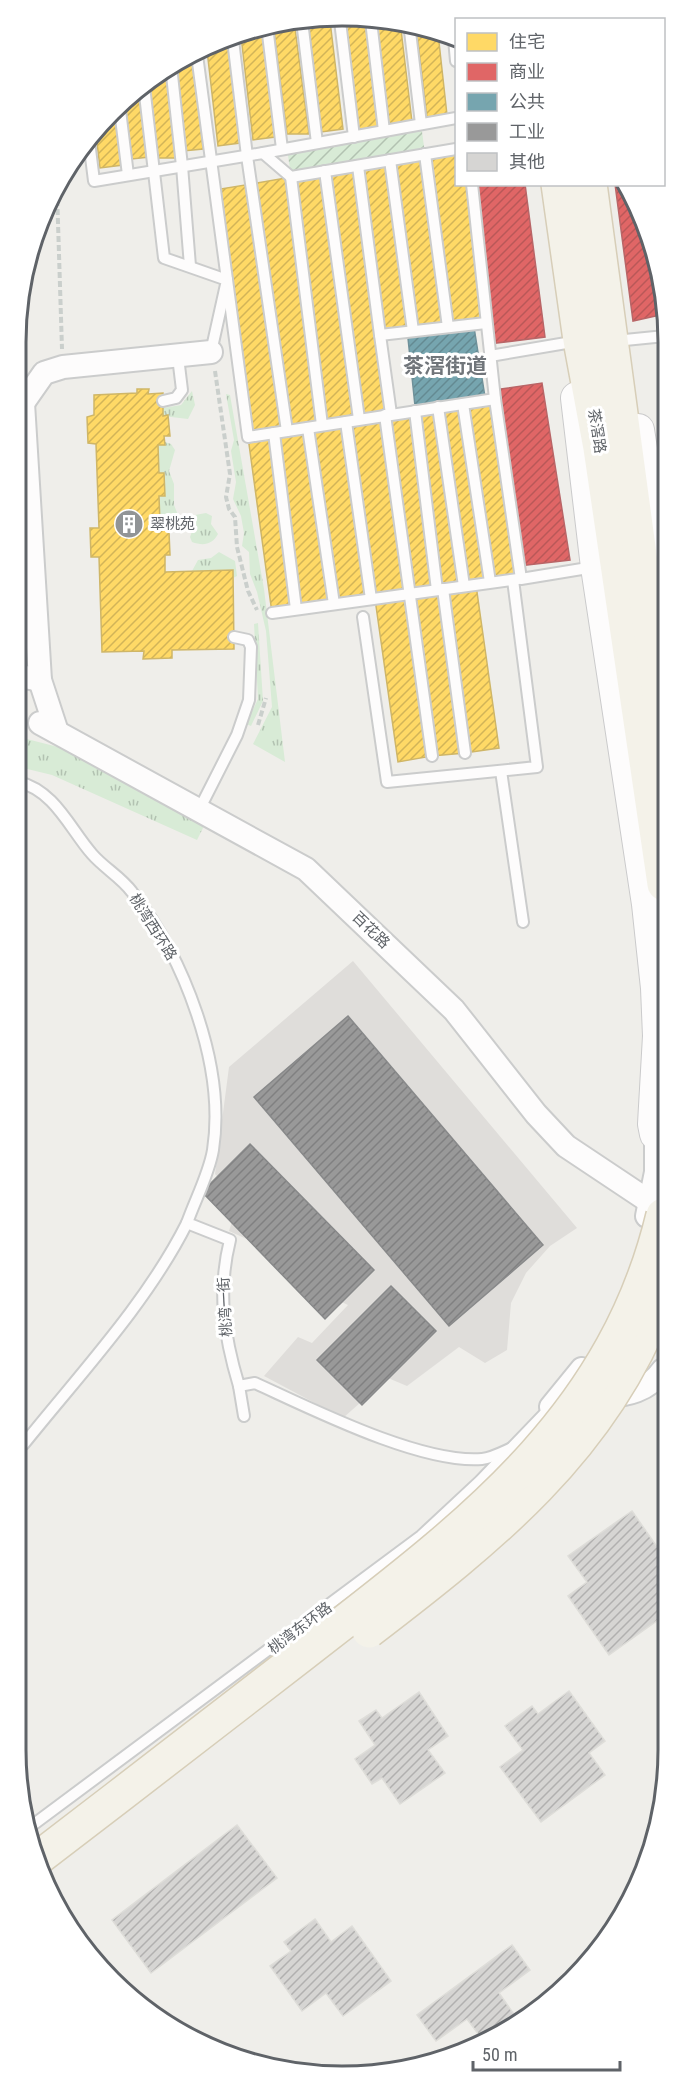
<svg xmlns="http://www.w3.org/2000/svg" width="683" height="2091" viewBox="0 0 683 2091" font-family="'Roboto Condensed','Noto Sans SC',sans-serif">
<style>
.industrial{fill:#dfddda}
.grass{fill:url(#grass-tufts)}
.garden{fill:url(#garden-furrows)}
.homes{fill:url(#homes-hatch);stroke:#cfb667;stroke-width:1.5}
.shops{fill:url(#shops-hatch);stroke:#b96567;stroke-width:1.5}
.public{fill:url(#public-hatch);stroke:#6f919a;stroke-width:1.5}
.industry{fill:url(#industry-hatch);stroke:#88898a;stroke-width:1.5}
.building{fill:url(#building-hatch);stroke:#deddd9;stroke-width:1.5}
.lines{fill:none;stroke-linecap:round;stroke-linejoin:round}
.lane-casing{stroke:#cbcccc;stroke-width:14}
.street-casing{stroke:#cbcccc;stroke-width:26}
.secondary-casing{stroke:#cacacb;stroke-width:34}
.primary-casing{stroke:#d7ceb8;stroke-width:36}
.path{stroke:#cacfcc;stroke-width:4;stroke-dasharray:6 3;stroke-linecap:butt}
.lane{stroke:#fdfcfc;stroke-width:10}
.street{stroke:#fdfcfc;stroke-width:22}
.secondary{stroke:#fdfcfc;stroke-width:32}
.primary{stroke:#f4f2e9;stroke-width:33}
.primary-bridge-casing{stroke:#d7ceb8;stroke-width:36;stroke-linecap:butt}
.primary-bridge{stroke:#f4f2e9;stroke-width:33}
.labels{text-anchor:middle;stroke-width:6;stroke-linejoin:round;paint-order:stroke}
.street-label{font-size:15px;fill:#5f6368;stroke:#fff}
.poi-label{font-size:15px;fill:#5f6368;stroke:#fff;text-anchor:start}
.district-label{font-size:21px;font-weight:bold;fill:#70757a;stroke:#fff}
.rim{fill:none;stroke:#5f6368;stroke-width:3}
</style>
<defs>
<pattern id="grass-tufts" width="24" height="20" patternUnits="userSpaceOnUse" patternTransform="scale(1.5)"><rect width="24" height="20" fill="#d8ebd6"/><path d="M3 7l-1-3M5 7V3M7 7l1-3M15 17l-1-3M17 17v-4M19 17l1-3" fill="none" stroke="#b2c2b1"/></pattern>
<pattern id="garden-furrows" width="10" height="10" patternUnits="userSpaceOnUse" patternTransform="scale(1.5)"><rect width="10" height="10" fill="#d8ebd6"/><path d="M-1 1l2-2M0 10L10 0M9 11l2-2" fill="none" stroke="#b2c2b1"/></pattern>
<pattern id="homes-hatch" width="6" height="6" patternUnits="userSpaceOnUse" patternTransform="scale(1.5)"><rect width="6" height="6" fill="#ffd966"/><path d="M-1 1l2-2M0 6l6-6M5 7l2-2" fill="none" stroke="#d2b458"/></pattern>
<pattern id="shops-hatch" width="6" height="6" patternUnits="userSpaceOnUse" patternTransform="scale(1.5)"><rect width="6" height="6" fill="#e06666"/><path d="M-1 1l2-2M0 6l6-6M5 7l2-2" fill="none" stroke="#b95858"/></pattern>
<pattern id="public-hatch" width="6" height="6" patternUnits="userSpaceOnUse" patternTransform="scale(1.5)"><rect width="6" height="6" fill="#76a5af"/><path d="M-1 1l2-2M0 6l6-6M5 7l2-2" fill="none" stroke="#648a92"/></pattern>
<pattern id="industry-hatch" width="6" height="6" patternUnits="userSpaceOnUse" patternTransform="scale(1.5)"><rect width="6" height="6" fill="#999"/><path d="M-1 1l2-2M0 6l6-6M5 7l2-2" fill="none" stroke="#808081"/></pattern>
<pattern id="building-hatch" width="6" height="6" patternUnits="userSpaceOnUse" patternTransform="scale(1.5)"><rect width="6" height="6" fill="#d6d5d3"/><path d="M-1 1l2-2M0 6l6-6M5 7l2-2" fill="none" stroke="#b1b0af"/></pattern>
</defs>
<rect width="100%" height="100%" fill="#efeeea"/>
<!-- industrial -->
<polygon class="industrial" points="353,961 577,1228 550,1246 526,1273 511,1303 507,1350 485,1363 459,1347 407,1386 388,1378 343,1418 264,1376 298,1337 312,1343 348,1305 312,1288 288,1258 229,1231 239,1199 215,1174 229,1067"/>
<!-- grass -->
<g class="grass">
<polygon points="192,391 195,405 188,419 163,416 163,408 181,405"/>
<polygon points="226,394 230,395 264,589 285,762 253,744 272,707 266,631 257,592 250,574 249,552 242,546 244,533 241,516 233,499 236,482 231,451 234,440"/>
<polygon points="165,442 171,444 175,450 169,471 174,484 174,505 180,520 177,524 166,528 166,524 160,524 159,496 164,496 164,473 159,473 158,445"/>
<path d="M206 513 212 516 211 524 218 534C212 545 203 546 192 542L190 537 194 526 192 520 195 515Z"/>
<polygon points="219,552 235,561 237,576 233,578 233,570 192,571 198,560 211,558"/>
<polygon points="258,623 263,701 251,726 246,724 258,699 254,624"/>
<polygon points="19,737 62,748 210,814 197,840 52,775 19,767"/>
</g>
<!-- garden -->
<polygon class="garden" points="421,124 425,154 291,177 287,148"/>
<!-- homes -->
<g class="homes">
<polygon points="278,21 294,21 309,134 287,134 273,23"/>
<polygon points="308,21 330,21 343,129 321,132"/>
<polygon points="343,21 367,21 380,129 356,129"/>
<polygon points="375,21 400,21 412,122 387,125"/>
<polygon points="416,25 438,33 447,115 427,118"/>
<polygon points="262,28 275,137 253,140 241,36"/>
<polygon points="228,42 240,143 218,146 207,50"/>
<polygon points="193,56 203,149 183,151 173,64"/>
<polygon points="166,67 178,158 156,158 147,84"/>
<polygon points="140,90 149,157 132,159 125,105"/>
<polygon points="117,114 123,165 100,168 96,134"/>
<polygon points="456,149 456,184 472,184 486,323 448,327 425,154"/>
<polygon points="425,154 448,327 413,331 390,160"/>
<polygon points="390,160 413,331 380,335 358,166"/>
<polygon points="358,166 391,414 359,419 325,171"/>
<polygon points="325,171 359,419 322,425 291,177"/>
<polygon points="291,177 322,425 287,431 251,184"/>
<polygon points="251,184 287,431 248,437 214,190"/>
<polygon points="137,389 149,389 148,394 163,393 163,416 168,415 170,436 164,436 165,445 158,445 159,473 164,473 165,496 159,496 160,524 166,524 167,531 169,532 170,555 165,555 165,572 233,570 234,649 172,650 172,658 143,659 144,651 102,652 99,557 91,557 90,528 99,528 96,444 88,443 87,417 94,415 94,395 137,393"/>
<polygon points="495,399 521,579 490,582 463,404"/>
<polygon points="463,404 490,582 464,586 438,407"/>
<polygon points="438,407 464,586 437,590 415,411"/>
<polygon points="415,411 437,590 409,594 385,415"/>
<polygon points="385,415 409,594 371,599 346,422"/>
<polygon points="346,422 371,599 334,604 308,428"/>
<polygon points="308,428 334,604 296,609 274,433"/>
<polygon points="274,433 296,609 272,613 248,437"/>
<polygon points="476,585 499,748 465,753 443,589"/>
<polygon points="443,589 465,753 432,756 409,594"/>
<polygon points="409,594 432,756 398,762 375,599"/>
</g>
<!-- shops -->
<g class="shops">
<polygon points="472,184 525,184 545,337 489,344"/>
<polygon points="615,184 626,184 634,197 665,299 665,314 633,321"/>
<polygon points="542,383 570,560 519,566 494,390"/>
</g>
<!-- public -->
<polygon class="public" points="474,327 485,397 415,406 408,338"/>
<!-- industry -->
<g class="industry">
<polygon points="348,1016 543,1245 449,1326 254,1097"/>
<polygon points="250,1144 374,1270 325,1319 202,1192"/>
<polygon points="391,1286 436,1331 362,1405 317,1360"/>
</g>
<!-- building -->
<g class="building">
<polygon points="632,1511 662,1554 662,1617 609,1655 568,1596 587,1582 568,1556"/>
<polygon points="569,1691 605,1741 589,1753 605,1775 541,1822 500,1767 523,1750 505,1726 532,1706 538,1714"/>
<polygon points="419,1692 448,1736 428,1750 445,1773 400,1804 382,1778 372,1784 355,1759 375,1745 359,1721 376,1710 382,1718"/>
<polygon points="237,1825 277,1878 151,1973 112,1920"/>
<polygon points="315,1919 331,1942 352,1926 391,1981 343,2016 326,1993 302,2011 270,1966 291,1951 284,1942"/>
<polygon points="512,1945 530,1970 499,1993 518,2020 482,2039 467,2019 436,2041 417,2015"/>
</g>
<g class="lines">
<!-- lane casing -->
<g class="lane-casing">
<g id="lane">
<polyline points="302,21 317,143"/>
<polyline points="340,21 354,137"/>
<polyline points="371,21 384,131"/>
<polyline points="409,23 421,124"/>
<polyline points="267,26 282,149"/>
<polyline points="454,39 456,61"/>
<polyline points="233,40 247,156 287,431"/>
<polyline points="197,55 248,437 495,399 472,184"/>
<polyline points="171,66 182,166 190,266"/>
<polyline points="144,86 164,258 227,280 211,352"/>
<polyline points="120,110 128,175"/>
<polyline points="89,141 94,181 263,153 291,177 456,149"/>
<polyline points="263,153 456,118"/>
<polyline points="425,154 448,327"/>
<polyline points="390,160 413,331"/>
<polyline points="358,166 380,335"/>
<polyline points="325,171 359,419"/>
<polyline points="291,177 322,425"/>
<polyline points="615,341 665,336"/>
<polyline points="490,356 578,341"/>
<polyline points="495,399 521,579 594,567"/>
<polyline points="163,401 176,398 182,390 178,357"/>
<polyline points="463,404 490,582"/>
<polyline points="438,407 464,586"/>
<polyline points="415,411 437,590"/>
<polyline points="391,414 380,335 486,323"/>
<polyline points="385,415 432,756"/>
<polyline points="346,422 371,599"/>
<polyline points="308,428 334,604"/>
<polyline points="274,433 296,609"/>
<polyline points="443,589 465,753"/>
<polyline points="272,613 518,579"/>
<polyline points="363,617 387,782 537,767 513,580"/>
<polyline points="501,771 523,922"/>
<path d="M19 782C55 791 70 829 92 854 104 868 121 877 132 892 184 957 226 1066 213 1150 209 1174 195 1200 187 1223L230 1240C217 1292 224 1336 239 1386L255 1383C312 1409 421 1464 482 1459 492 1458 503 1452 512 1448"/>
<polyline points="199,810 237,735 249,700 251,647 248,640 234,637"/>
<polyline points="239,1386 244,1416"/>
<path d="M23 1445C79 1375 147 1303 187 1223"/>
<polyline points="30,1827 421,1536 480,1481 551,1407"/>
</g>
</g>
<!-- street casing -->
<g class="street-casing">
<g id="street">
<polyline points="21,400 23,403 40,680 57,732"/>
<polyline points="23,403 44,373 63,367 211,352"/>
<polyline points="20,676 40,680"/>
<polyline points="40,723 306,869 454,1010 536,1114 566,1146 650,1202"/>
<polyline points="647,1216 656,1172 656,1134"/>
<path d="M603 1397C627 1395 648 1391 663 1370"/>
<polyline points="551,1407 582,1369"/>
</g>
</g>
<!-- secondary casing -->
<g class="secondary-casing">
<g id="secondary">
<polyline points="577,398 597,567 648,904 657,988 659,1036 654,1124 656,1134 663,1141"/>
<polyline points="638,430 664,595"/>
</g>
</g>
<!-- primary casing -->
<g class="primary-casing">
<g id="primary">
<polyline points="558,184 580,340 600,448 664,884"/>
<polyline points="590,184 664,733"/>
</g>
</g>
<!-- path -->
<g class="path">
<polyline points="57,191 62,349"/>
<polyline points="215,371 230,474 226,497 229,509 235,517 237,547 248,591 257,610"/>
<polyline points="258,725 266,698"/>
</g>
<!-- lane -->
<use href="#lane" class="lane"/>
<!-- street -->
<use href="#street" class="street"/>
<!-- secondary -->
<use href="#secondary" class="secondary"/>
<!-- primary -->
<use href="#primary" class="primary"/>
<!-- primary-bridge casing -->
<g class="primary-bridge-casing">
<g id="primary-bridge">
<path d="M369 1631C489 1539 602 1450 658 1304"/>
<path d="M37 1859C126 1791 215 1722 303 1654 462 1530 613 1423 663 1215"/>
</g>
</g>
<!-- primary-bridge -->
<use href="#primary-bridge" class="primary-bridge"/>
</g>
<!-- icons -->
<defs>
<g id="building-disc" transform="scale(1.5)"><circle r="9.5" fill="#919496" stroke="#fff"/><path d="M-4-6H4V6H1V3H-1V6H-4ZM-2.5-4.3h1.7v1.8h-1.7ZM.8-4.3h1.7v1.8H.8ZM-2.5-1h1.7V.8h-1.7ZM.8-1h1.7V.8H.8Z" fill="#fff"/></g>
</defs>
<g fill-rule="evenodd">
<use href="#building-disc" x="129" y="524"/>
</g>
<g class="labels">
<!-- street labels -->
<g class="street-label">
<text transform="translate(597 431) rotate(81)" y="5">茶滘路</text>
<text transform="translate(153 927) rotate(58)" y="5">桃湾西环路</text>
<text transform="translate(371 930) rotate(44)" y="5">百花路</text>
<text transform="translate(225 1307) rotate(-93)" y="5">桃湾一街</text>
<text transform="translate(300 1628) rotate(-37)" y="5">桃湾东环路</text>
</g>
<!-- poi labels -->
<g class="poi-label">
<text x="150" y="529">翠桃苑</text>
</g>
<!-- district labels -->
<g class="district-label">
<text x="445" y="373">茶滘街道</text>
</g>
</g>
<!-- crop -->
<path d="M0 0H683V2091H0ZM342 26H342A316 316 0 0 1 658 342V1750A316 316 0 0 1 342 2066H342A316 316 0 0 1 26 1750V342A316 316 0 0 1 342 26Z" fill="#fff" fill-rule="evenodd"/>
<path class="rim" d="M342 26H342A316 316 0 0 1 658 342V1750A316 316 0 0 1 342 2066H342A316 316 0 0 1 26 1750V342A316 316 0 0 1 342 26Z"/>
<!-- legend -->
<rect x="455" y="18" width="210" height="168" fill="#ffffff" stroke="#bfc1c3" stroke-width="1.5"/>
<rect x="467" y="33" width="30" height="18" fill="#ffd966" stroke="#bfc1c3" stroke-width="1.5"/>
<text x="509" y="48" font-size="18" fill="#5f6368">住宅</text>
<rect x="467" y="63" width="30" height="18" fill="#e06666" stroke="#bfc1c3" stroke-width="1.5"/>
<text x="509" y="78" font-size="18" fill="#5f6368">商业</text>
<rect x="467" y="93" width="30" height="18" fill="#76a5af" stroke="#bfc1c3" stroke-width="1.5"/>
<text x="509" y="108" font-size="18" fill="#5f6368">公共</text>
<rect x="467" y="123" width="30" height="18" fill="#999999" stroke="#bfc1c3" stroke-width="1.5"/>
<text x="509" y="138" font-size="18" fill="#5f6368">工业</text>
<rect x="467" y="153" width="30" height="18" fill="#d6d5d3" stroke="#bfc1c3" stroke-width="1.5"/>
<text x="509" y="168" font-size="18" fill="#5f6368">其他</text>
<!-- scale -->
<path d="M473 2061v9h147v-9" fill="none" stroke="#5f6368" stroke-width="3"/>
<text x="482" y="2061" font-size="18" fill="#5f6368" stroke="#ffffff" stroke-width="4.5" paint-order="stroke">50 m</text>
</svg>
